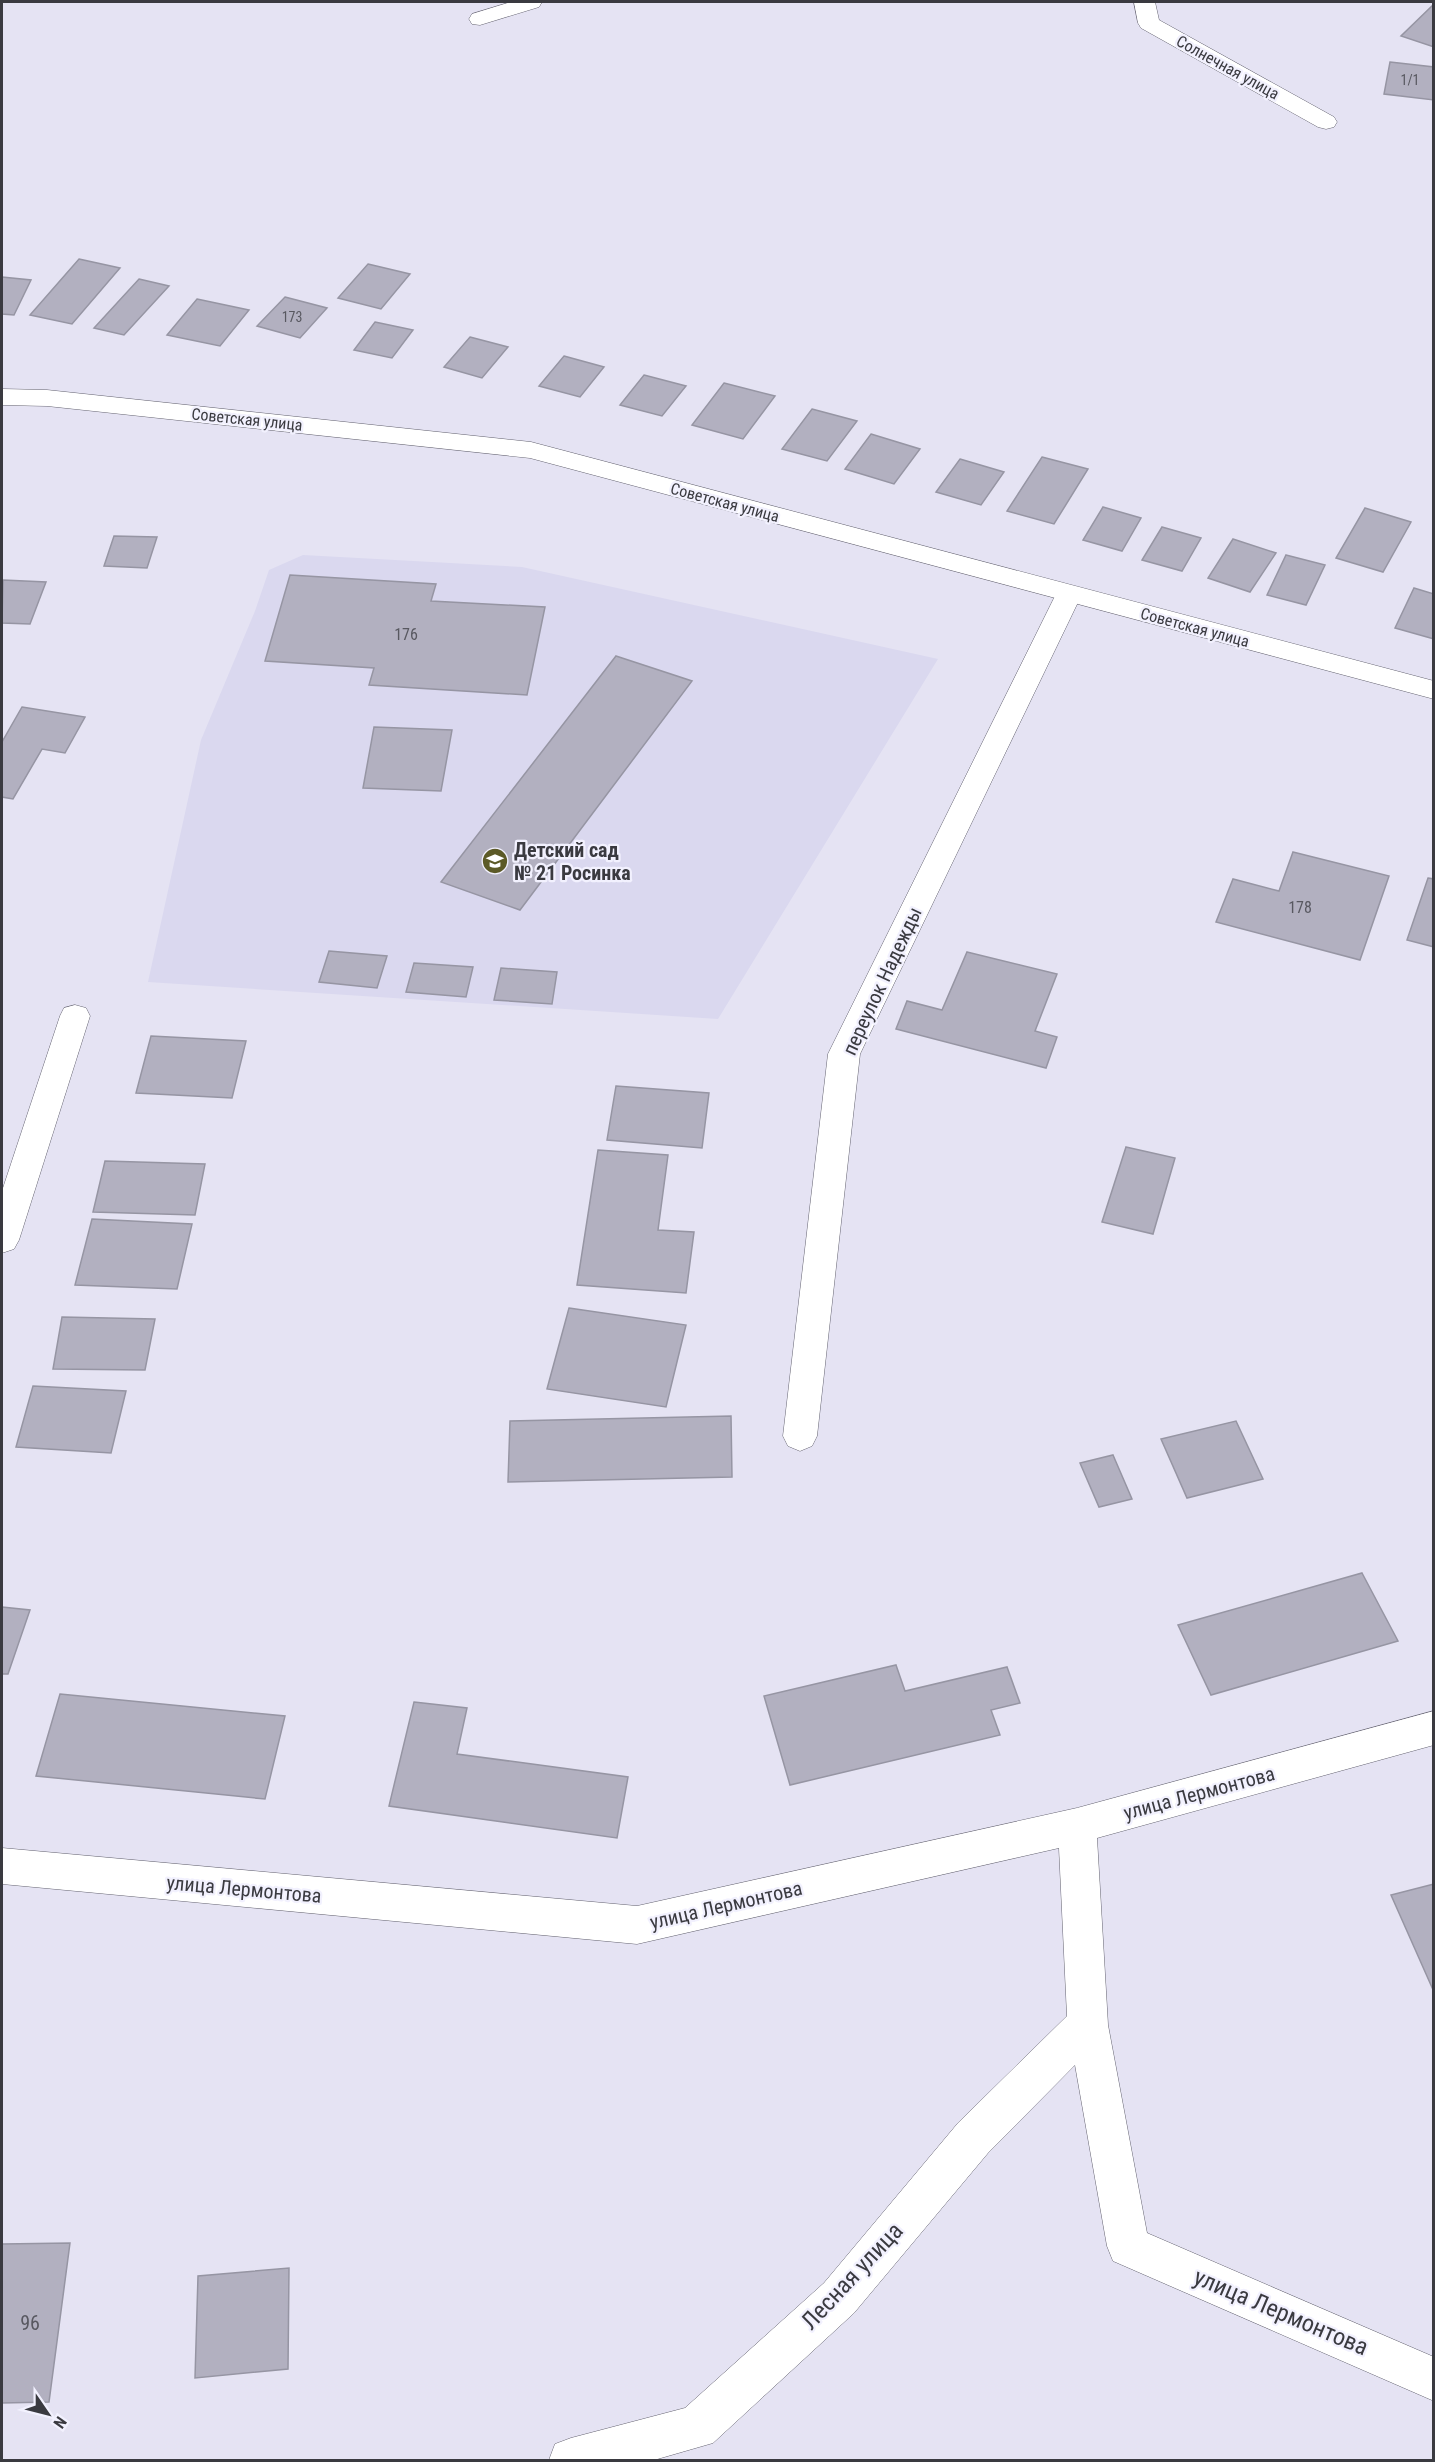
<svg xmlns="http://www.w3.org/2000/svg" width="1435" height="2462" viewBox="0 0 1435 2462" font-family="'Roboto Condensed',sans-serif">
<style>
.built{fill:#dad8ef}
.building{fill:#b2b0c0;stroke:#9695a3;stroke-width:1.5}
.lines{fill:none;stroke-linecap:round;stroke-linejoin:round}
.minor-casing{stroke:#656471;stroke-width:1}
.major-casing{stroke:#656471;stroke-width:1}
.minor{fill:#fff;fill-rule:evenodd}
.major{fill:#fff;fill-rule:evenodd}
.labels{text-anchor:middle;stroke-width:4.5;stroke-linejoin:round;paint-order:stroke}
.far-number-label{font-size:14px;fill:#585860}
.far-street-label{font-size:16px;fill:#3a3a40;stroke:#f2f1fe}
.number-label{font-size:16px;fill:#585860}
.poi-label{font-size:20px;font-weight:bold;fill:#3a3a40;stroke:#f2f1fe;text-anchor:start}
.street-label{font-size:20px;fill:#3a3a40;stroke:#f2f1fe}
.near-number-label{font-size:20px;fill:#585860}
.near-street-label{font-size:24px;fill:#3a3a40;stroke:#f2f1fe}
</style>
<rect width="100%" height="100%" fill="#e5e3f3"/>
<!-- built -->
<polygon class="built" points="303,555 522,567 938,659 718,1019 148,982 201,740 255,611 269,570"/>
<!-- building -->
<g class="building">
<polygon points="1434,4 1434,47 1401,36"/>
<polygon points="1390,62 1434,67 1434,100 1384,94"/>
<polygon points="79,259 120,268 72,324 30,315"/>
<polygon points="368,264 410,274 381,309 338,298"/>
<polygon points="2,277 31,280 14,315 2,314"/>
<polygon points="139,279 169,286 124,335 94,328"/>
<polygon points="285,297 327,308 300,338 257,326"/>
<polygon points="197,299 249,310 220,346 167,335"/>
<polygon points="375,322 413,330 392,358 354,350"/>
<polygon points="470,337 508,347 482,378 444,367"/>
<polygon points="564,356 604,367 580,397 539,386"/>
<polygon points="644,375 686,386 662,416 620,405"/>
<polygon points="724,383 775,396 743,439 692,425"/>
<polygon points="812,409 857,421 827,461 782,449"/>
<polygon points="871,434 920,449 894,484 845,469"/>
<polygon points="1042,457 1088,469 1054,524 1007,511"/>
<polygon points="960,459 1004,472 981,505 936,492"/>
<polygon points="1103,507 1141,518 1122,551 1083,540"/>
<polygon points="1365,508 1411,522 1383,572 1336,558"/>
<polygon points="1162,527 1201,538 1182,571 1142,560"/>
<polygon points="114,536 157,537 147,568 104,566"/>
<polygon points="1233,539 1276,553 1250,592 1208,578"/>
<polygon points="1286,555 1325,565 1306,605 1267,595"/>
<polygon points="290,575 436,584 431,601 545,607 527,695 369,685 374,668 265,661"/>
<polygon points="3,580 46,582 30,624 2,623"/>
<polygon points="1414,588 1434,594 1434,639 1395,628"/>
<polygon points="616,656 692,681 520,910 441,882"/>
<polygon points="22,707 85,717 65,753 42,749 13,799 2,797 2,742"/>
<polygon points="374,727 452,730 441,791 363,788"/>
<polygon points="1293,852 1389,876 1360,960 1216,922 1233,879 1279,891"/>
<polygon points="1428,878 1434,879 1434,947 1407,940"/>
<polygon points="329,951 387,956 377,988 319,982"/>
<polygon points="967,952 1057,974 1035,1031 1057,1037 1046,1068 896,1029 907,1001 942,1010"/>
<polygon points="414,963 473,967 466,997 406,992"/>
<polygon points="501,968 557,972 552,1004 494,1000"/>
<polygon points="151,1036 246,1041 232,1098 136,1093"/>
<polygon points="616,1086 709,1093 702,1148 607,1140"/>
<polygon points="1126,1147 1175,1158 1153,1234 1102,1222"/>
<polygon points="598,1150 668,1155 658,1230 694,1232 686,1293 577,1285"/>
<polygon points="105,1161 205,1164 195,1215 93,1212"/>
<polygon points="92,1219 192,1224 177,1289 75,1285"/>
<polygon points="569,1308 686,1325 666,1407 547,1389"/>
<polygon points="62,1317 155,1319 145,1370 53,1369"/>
<polygon points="33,1386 126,1391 111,1453 16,1447"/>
<polygon points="731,1416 732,1477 508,1482 510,1421"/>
<polygon points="1236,1421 1263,1479 1187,1498 1161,1439"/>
<polygon points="1113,1455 1132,1499 1099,1507 1080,1463"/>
<polygon points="1362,1573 1398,1641 1211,1695 1178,1625"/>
<polygon points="2,1607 30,1610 8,1674 2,1674"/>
<polygon points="896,1665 905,1691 1007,1667 1020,1703 991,1710 1000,1735 790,1785 764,1696"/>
<polygon points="60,1694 285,1716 265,1799 36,1776"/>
<polygon points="414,1702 467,1708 457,1754 628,1777 617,1838 389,1806"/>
<polygon points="1434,1884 1434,1992 1391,1895"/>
<polygon points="70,2243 49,2402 2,2403 2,2244"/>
<polygon points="289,2268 288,2369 195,2378 198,2276"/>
</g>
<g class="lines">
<!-- minor casing -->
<g class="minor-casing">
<g id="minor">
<polygon points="511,2 542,2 539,7 480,25 472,24 469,19 472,14"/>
<polygon points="1134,2 1155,2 1159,20 1334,117 1337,122 1334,127 1326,129 1318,127 1141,28 1138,23"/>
<polygon points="1069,585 1079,588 1082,594 860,1054 817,1436 812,1446 800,1451 788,1446 783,1436 828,1054 1056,594 1059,588"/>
<polygon points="75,1005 86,1008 90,1016 19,1240 14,1249 2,1253 2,1191 60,1016 64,1008"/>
<polygon points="1434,1711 1434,1745 1097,1838 1108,2025 1147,2233 1434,2357 1434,2401 1113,2261 1107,2246 1075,2065 988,2153 854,2313 713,2443 654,2460 549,2460 555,2444 571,2438 685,2408 824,2283 958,2123 1067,2016 1059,1848 637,1944 2,1884 2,1848 637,1906 1077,1808"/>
</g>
</g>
<!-- major casing -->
<g class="major-casing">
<polygon id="major" points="2,389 47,390 531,442 1434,681 1434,699 530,458 47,406 2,405"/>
</g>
<!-- minor -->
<use href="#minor" class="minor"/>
<!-- major -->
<use href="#major" class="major"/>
</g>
<!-- icons -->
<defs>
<g id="school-disc" transform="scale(1.35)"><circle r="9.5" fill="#5c5a27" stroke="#f2f1fe"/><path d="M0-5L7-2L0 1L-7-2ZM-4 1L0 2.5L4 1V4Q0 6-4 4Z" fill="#fff"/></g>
</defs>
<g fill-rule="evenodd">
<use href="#school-disc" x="495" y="861"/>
</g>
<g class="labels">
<!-- far-number labels -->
<g class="far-number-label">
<text x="1410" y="85">1/1</text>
<text x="292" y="322">173</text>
</g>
<!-- far-street labels -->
<g class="far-street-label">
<text transform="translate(1228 67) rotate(29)" y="6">Солнечная улица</text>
<text transform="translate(247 419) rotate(6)" y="6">Советская улица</text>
<text transform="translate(725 502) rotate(15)" y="6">Советская улица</text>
<text transform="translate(1195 627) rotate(15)" y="6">Советская улица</text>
</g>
<!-- number labels -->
<g class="number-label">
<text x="406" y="640">176</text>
<text x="1300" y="913">178</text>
</g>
<!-- poi labels -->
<g class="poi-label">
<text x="514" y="857">Детский сад<tspan x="514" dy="23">№ 21 Росинка</tspan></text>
</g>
<!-- street labels -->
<g class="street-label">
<text transform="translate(882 981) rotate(-65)" y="7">переулок Надежды</text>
<text transform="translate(1199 1793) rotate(-15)" y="7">улица Лермонтова</text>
<text transform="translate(244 1889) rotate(5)" y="7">улица Лермонтова</text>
<text transform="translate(726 1905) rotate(-13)" y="7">улица Лермонтова</text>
</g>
<!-- near-number labels -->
<g class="near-number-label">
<text x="30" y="2330">96</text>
</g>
<!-- near-street labels -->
<g class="near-street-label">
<text transform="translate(852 2276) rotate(-47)" y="8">Лесная улица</text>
<text transform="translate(1281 2312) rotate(23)" y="8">улица Лермонтова</text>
</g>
</g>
<!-- border -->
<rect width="1435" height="2462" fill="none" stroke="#3a3a40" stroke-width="6"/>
<!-- north arrow -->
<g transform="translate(48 2414) rotate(125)" stroke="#f2f1fe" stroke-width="4.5" paint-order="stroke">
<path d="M0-4.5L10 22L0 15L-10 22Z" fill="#3a3a40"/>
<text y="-9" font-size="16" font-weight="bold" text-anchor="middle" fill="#3a3a40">N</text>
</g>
</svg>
